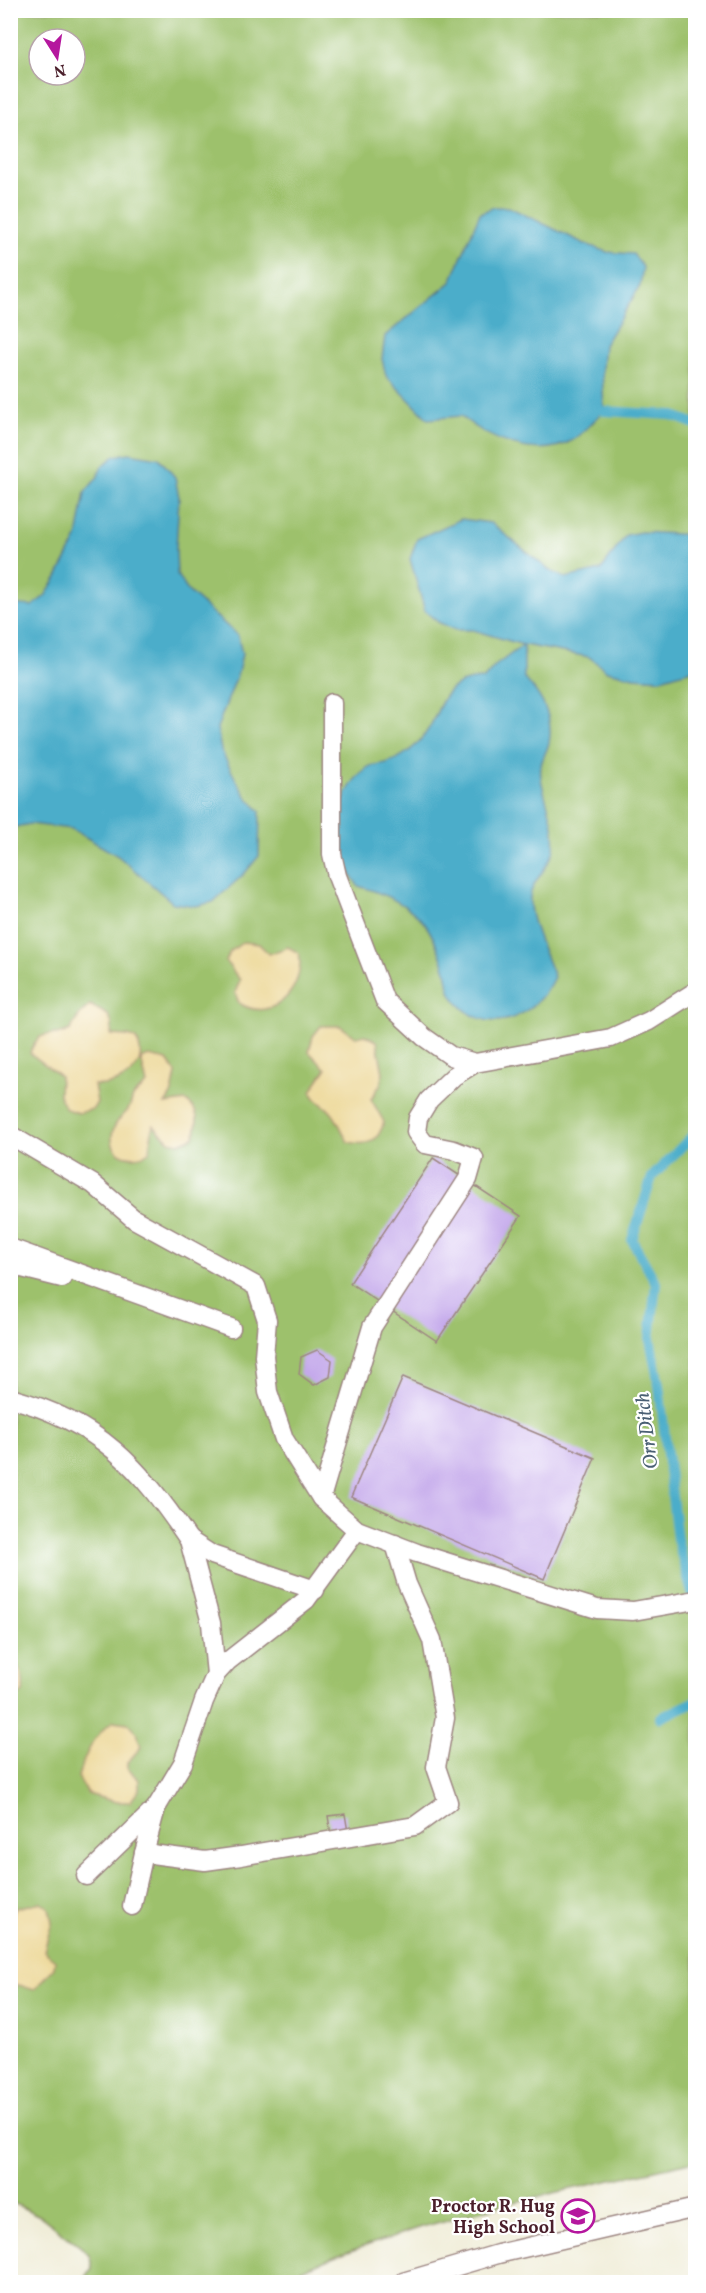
<svg xmlns="http://www.w3.org/2000/svg" width="706" height="2293" viewBox="0 0 706 2293" font-family="Vollkorn,serif">
<style>
.green{fill:#9dc16c;stroke:#74704c;stroke-width:1.5;fill-rule:evenodd}
.sand{fill:#eeda9e;stroke:#9c7c64;stroke-width:1.5}
.water{fill:#4badca;stroke:#4a667a;stroke-width:1.5}
.lines{fill:none;stroke-linecap:round;stroke-linejoin:round}
.stream{stroke:#4badca;stroke-width:10}
.building{fill:#c4a9eb}
.service-casing{stroke:#9d8682;stroke-width:21}
.service{stroke:#fff;stroke-width:18}
.labels{text-anchor:middle;stroke-width:4.5;stroke-linejoin:round;paint-order:stroke}
.poi-label{font-size:18px;font-weight:bold;fill:#4a1f2b;stroke:#fff;text-anchor:end}
.water-label{font-size:20px;font-style:italic;fill:#4a5f73;stroke:#fff}
</style>
<rect width="100%" height="100%" fill="#fff"/>
<filter id="ink" filterUnits="userSpaceOnUse"><feTurbulence type="fractalNoise" baseFrequency=".0167" numOctaves="2"/><feDisplacementMap in="SourceGraphic" scale="12" xChannelSelector="R" yChannelSelector="G"/><feConvolveMatrix kernelMatrix="1 2 1 2 8 2 1 2 1" color-interpolation-filters="sRGB"/></filter>
<filter id="wash" filterUnits="userSpaceOnUse"><feTurbulence type="fractalNoise" baseFrequency=".008" numOctaves="4" result="noise"/><feDisplacementMap in="SourceGraphic" scale="24" xChannelSelector="R" yChannelSelector="G"/><feGaussianBlur stdDeviation="1.35" result="paint"/><feColorMatrix in="noise" values="0 0 0 0 0 0 0 0 0 0 0 0 0 0 0 0 0 1.4 0 .05"/><feComposite in="paint" operator="in"/></filter>
<g filter="url(#wash)">
<rect width="100%" height="100%" fill="#f0edd8"/>
<!-- green -->
<path class="green" d="M11 11H695V2161L501 2205 422 2227 344 2253 271 2282H83L92 2268 90 2256 86 2251 40 2216 11 2202ZM39 39H75V75H39Z"/>
<!-- sand -->
<g class="sand">
<path d="M243 942 259 944 269 954 288 947 299 953C306 987 273 1025 239 1003L235 993 240 980 226 962 230 952Z"/>
<path d="M90 1005 108 1015 112 1024 111 1035C118 1036 128 1035 134 1038 139 1041 139 1046 140 1050 144 1073 113 1088 94 1085L97 1102 93 1109 78 1113 66 1109 59 1095 60 1076 30 1053C40 1025 52 1040 70 1030L80 1014Z"/>
<path d="M321 1026H340L356 1037 365 1035 377 1041 383 1073 380 1085 371 1099 384 1122C378 1143 368 1146 348 1142 343 1133 338 1120 331 1112 323 1103 316 1103 311 1091L326 1069 309 1052 313 1036Z"/>
<path d="M149 1056 167 1060 176 1073 172 1093 165 1104 186 1101C200 1110 198 1122 194 1137L179 1143 169 1141 153 1125 149 1152C131 1164 104 1153 114 1128 116 1121 123 1116 128 1110 131 1106 131 1101 133 1097 136 1092 143 1088 147 1084L141 1059Z"/>
<path d="M11 1660C22 1668 24 1678 23 1692L11 1700Z"/>
<path d="M113 1721 128 1723 137 1733 141 1747 127 1763V1768L139 1780V1790L130 1802H116L88 1794 78 1777C84 1756 95 1734 113 1721Z"/>
<polygon points="41,1902 49,1908 52,1922 44,1951 55,1960 54,1968 34,1990 19,1985 11,1986 11,1916 16,1908"/>
</g>
<!-- water -->
<g class="water">
<path d="M494 207H509L583 243 607 252 633 254 643 267 640 286 604 345 602 368 604 411C594 420 584 433 573 440 537 461 489 440 461 416L428 419 386 376 382 359 385 336 451 282 480 213Z"/>
<polygon points="129,453 159,458 175,477 179,497 176,550 177,575 188,591 238,636 242,654 238,673 217,728 221,750 234,776 246,796 260,811 259,856 244,874 213,902 196,906 173,903 118,856 72,829 30,824 11,828 11,604 32,606 45,596 56,579 77,538 85,492 97,478 102,466 115,456"/>
<path d="M461 519 491 523 549 570 565 578 601 570 626 535 641 532 695 535V669L661 679 634 677 607 671 589 657 524 645V678C541 695 554 717 549 743 545 757 539 761 541 778 545 803 557 823 554 849 551 866 531 881 530 898 528 919 547 957 554 977 535 1019 485 1041 453 997 448 990 448 979 446 971 441 955 435 938 425 924 410 905 381 892 358 886 351 874 339 859 338 845 335 817 344 784 368 767 373 764 380 764 386 763 398 759 408 753 417 744 446 715 433 680 484 679L495 666 523 645 473 630H455L438 622 425 611 410 559 417 539Z"/>
</g>
<g class="lines">
<!-- stream -->
<g class="stream">
<polyline points="604,411 671,415 695,424"/>
<polyline points="695,1604 677,1539 659,1385 650,1339 656,1283 632,1240 652,1177 696,1132"/>
<polyline points="660,1718 696,1701"/>
</g>
</g>
<g id="blocks">
<!-- building -->
<g class="building">
<polygon points="433,1158 521,1216 437,1341 350,1283"/>
<polygon points="317,1350 332,1360 330,1377 314,1385 299,1374 301,1357"/>
<polygon points="403,1377 595,1458 544,1579 351,1497"/>
<polygon points="345,1814 348,1832 331,1835 328,1816"/>
</g>
</g>
</g>
<g filter="url(#ink)">
<use href="#blocks" fill-opacity="0" stroke="#9d8682" stroke-width="1.5"/>
<g class="lines">
<!-- service casing -->
<g class="service-casing">
<g id="service">
<polyline points="332,703 332,854 337,876 385,1001 424,1037 451,1056 475,1063"/>
<polyline points="10,1135 93,1184 134,1219 256,1286 267,1320 264,1356 268,1392 284,1439 321,1498 357,1530 417,1553 597,1609 633,1611 696,1600"/>
<polyline points="10,1248 231,1328"/>
<polyline points="10,1265 62,1278"/>
<path d="M10 1398C99 1422 139 1466 189 1540"/>
<polyline points="321,1498 372,1327 468,1179 474,1158 454,1150 425,1144 416,1132 418,1118 429,1100 454,1076 475,1063 611,1038 649,1021 696,991"/>
<polyline points="357,1530 306,1600 228,1661 216,1674 204,1701 183,1763 156,1808 144,1853 205,1861 241,1856 415,1826 448,1802 436,1767 445,1718 432,1640 407,1584 395,1544"/>
<polyline points="216,1674 211,1623 189,1540 212,1555 315,1590"/>
<polyline points="86,1876 155,1809"/>
<polyline points="132,1906 144,1853"/>
<polyline points="403,2282 498,2254 696,2208"/>
</g>
</g>
<!-- service -->
<use href="#service" class="service"/>
</g>
</g>
<!-- icons -->
<defs>
<g id="school-ring" transform="scale(1.725)"><circle r="9.5" fill="#fff" stroke="#b5179e" stroke-width="1.5"/><path d="M0-5L7-2L0 1L-7-2ZM-4 1L0 2.5L4 1V4Q0 6-4 4Z" fill="#b5179e"/></g>
</defs>
<g fill-rule="evenodd">
<use href="#school-ring" x="578" y="2216"/>
</g>
<g class="labels">
<!-- poi labels -->
<g class="poi-label">
<text x="555" y="2212">Proctor R. Hug<tspan x="555" dy="21">High School</tspan></text>
</g>
<!-- water labels -->
<g class="water-label">
<text transform="translate(646 1431) rotate(-97)" y="7">Orr Ditch</text>
</g>
</g>
<!-- margin -->
<rect width="706" height="2293" fill="none" stroke="#fff" stroke-width="36"/>
<!-- north arrow -->
<g transform="translate(57 57) rotate(168)"><circle r="28" fill="#ffffff" stroke="#b7a5aa" stroke-width="1.5"/>
<path d="M0-4.5L10 22L0 15L-10 22Z" fill="#b5179e"/>
<text y="-9" font-size="16" font-weight="bold" text-anchor="middle" fill="#4a1f2b">N</text>
</g>
</svg>
